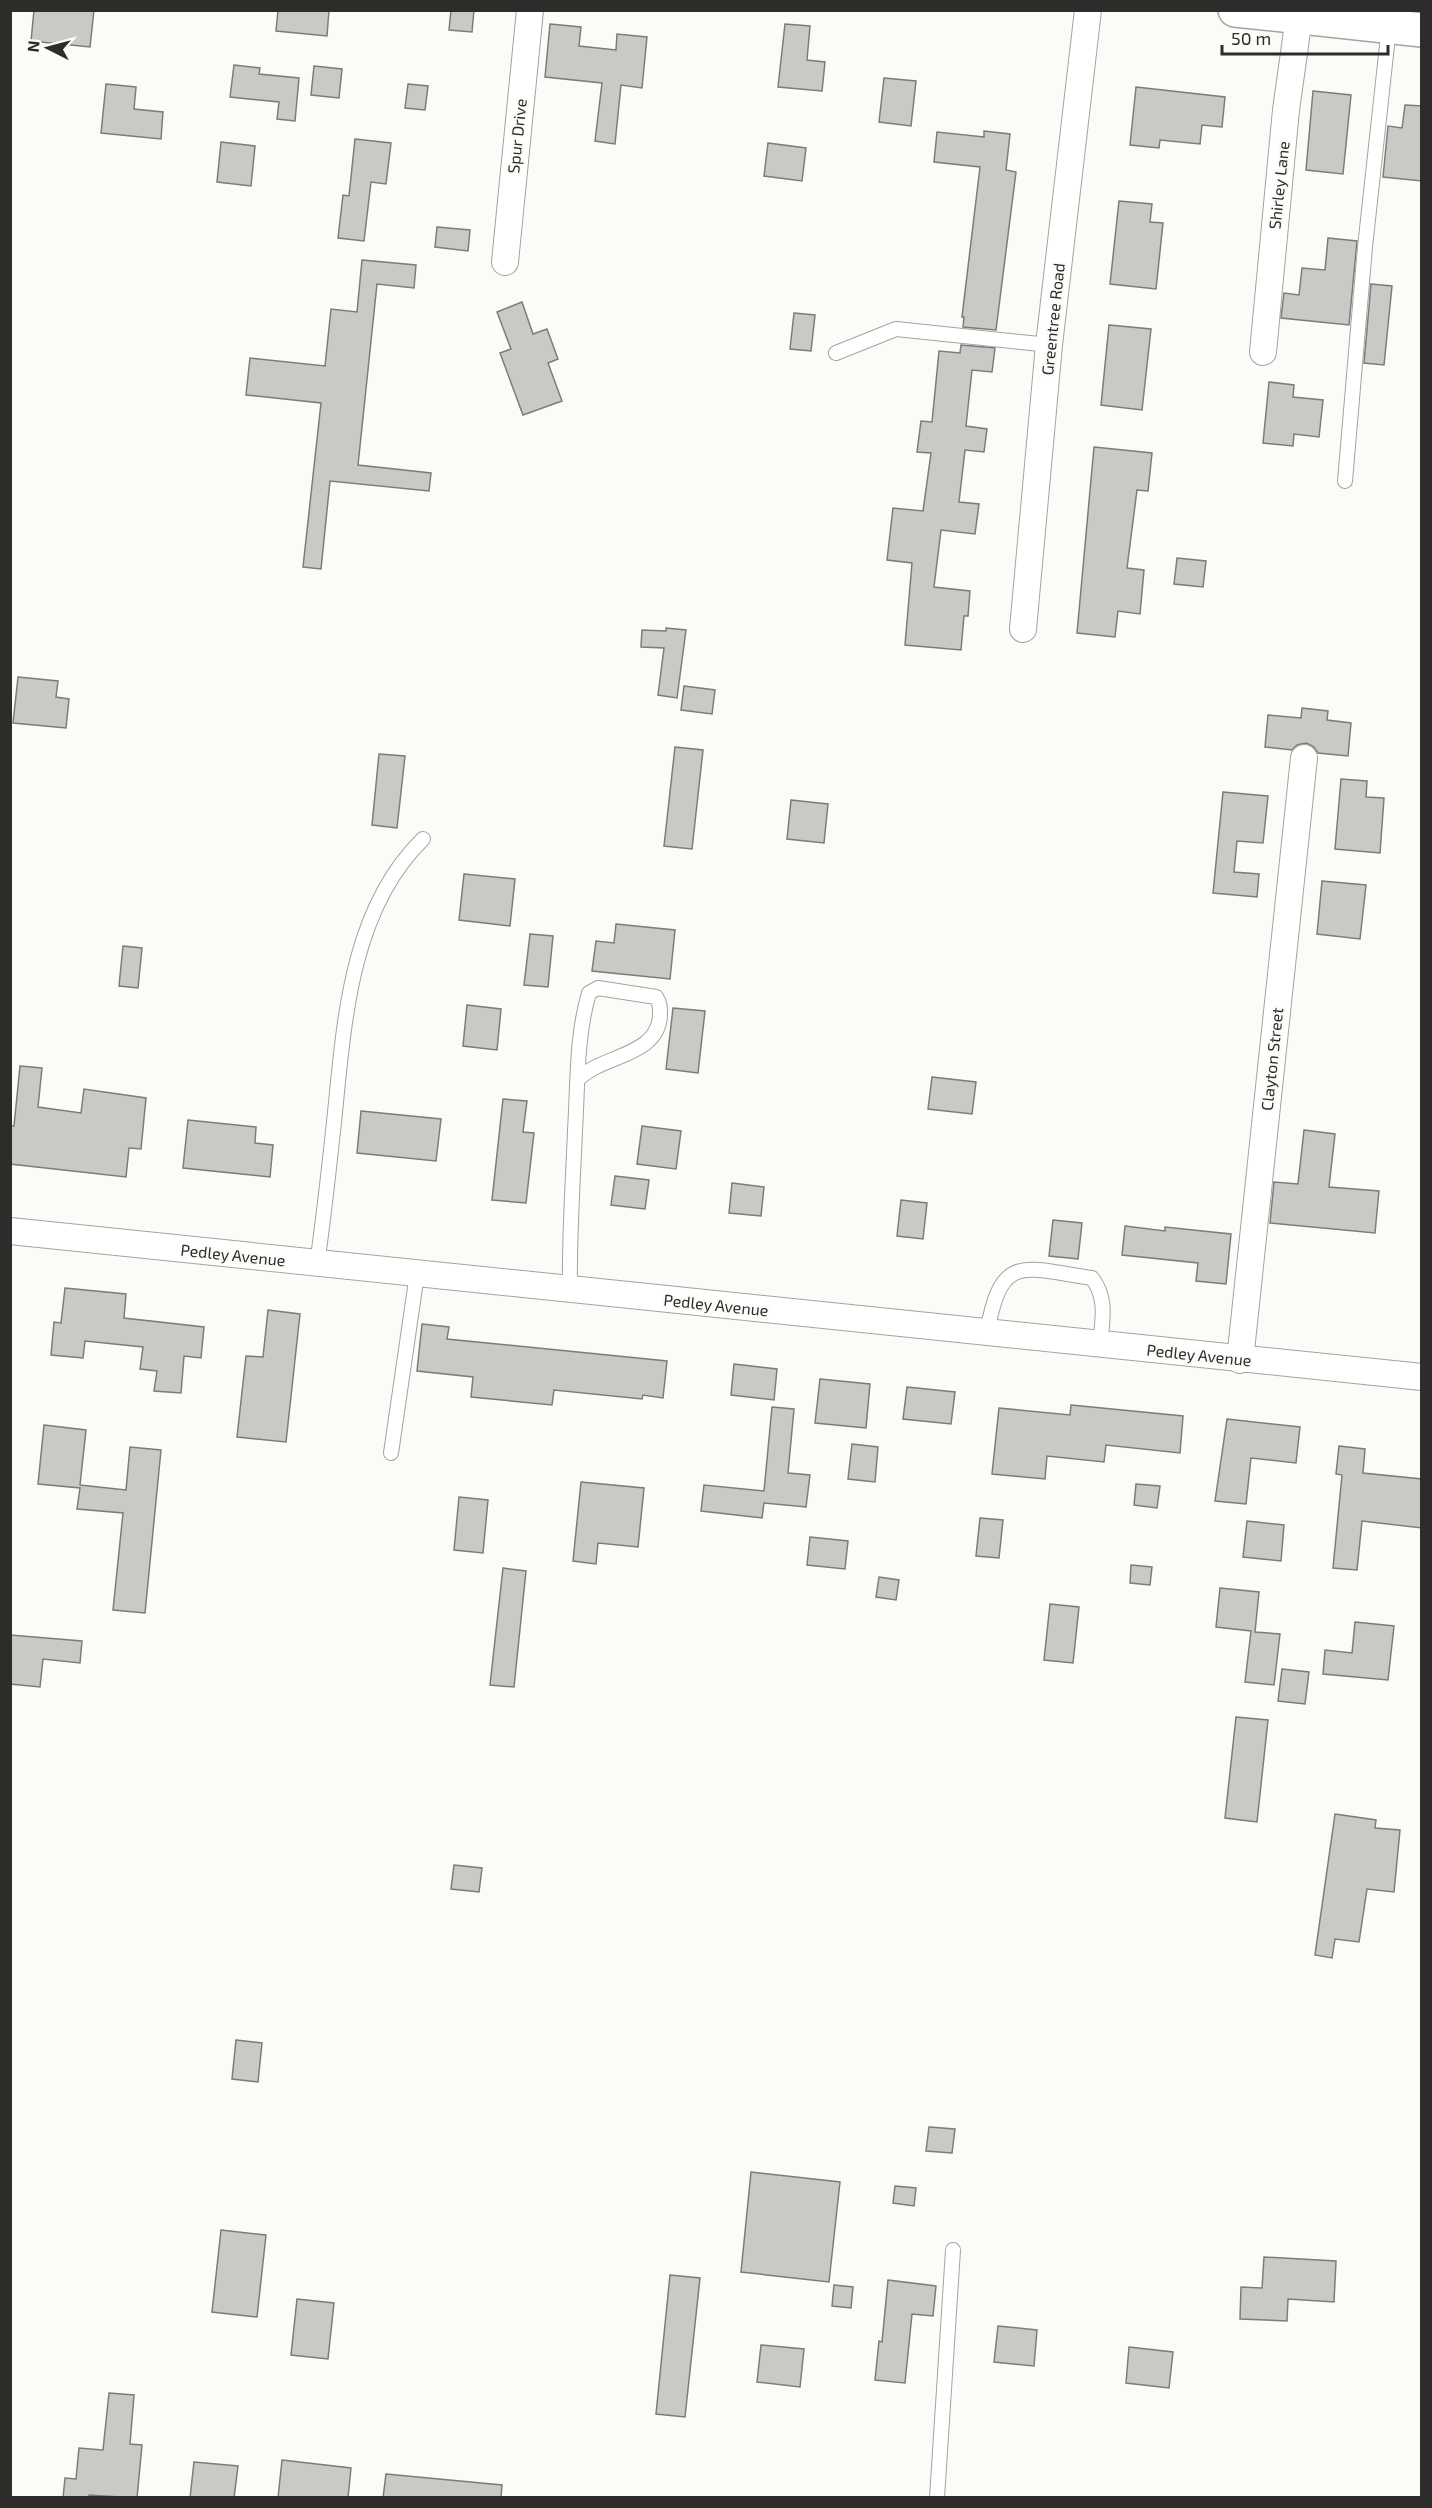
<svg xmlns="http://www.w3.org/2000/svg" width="1432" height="2508" viewBox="0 0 1432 2508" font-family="'Exo 2',sans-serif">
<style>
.building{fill:#cac9c6;stroke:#7d7c79;stroke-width:1.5}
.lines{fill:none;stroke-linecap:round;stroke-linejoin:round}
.lane-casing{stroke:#a5a3a1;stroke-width:16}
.street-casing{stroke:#a5a3a1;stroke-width:28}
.primary-casing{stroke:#a5a3a1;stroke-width:36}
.lane{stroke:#fff;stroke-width:14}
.street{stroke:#fff;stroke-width:26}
.primary{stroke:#fff;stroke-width:33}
.labels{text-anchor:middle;stroke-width:5;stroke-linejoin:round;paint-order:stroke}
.street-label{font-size:16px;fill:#2d2c2b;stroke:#fdfbf8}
</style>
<rect width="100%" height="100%" fill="#fdfbf8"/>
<!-- building -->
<g class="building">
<polygon points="34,10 94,10 90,47 31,41"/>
<polygon points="278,10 329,10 327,36 276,31"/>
<polygon points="451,10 474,10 472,32 449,30"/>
<polygon points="550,24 581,27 579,46 616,50 617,34 647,37 642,88 621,85 615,144 595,141 602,83 545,77"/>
<polygon points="785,24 810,26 807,60 825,62 822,91 778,87"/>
<polygon points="234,65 260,68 259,74 299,78 295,121 277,119 279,102 230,97"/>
<polygon points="314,66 342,69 339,98 311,95"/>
<polygon points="884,78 916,81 911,126 879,122"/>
<polygon points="106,84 136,87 134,109 163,112 161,139 101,133"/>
<polygon points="408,84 428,86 425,110 405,108"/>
<polygon points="1136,87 1225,97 1222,127 1202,125 1200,144 1160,140 1159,148 1130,145"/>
<polygon points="1313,91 1351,95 1343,174 1306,170"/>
<polygon points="1405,105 1422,106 1422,181 1383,177 1388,126 1402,128"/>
<polygon points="984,131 1010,134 1006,170 1016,172 996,330 963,327 964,317 962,317 980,167 934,162 937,132 984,137"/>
<polygon points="355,139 391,143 386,184 371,182 364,241 338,238 343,195 349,196"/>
<polygon points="221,142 255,146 251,186 217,182"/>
<polygon points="768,143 806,148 802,181 764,176"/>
<polygon points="1119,201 1152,204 1150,222 1163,223 1156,289 1110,284"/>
<polygon points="437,227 470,230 468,251 435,247"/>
<polygon points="1328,238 1357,241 1349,325 1281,318 1284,293 1299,295 1302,268 1325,270"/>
<polygon points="362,260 416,265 414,288 377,284 358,465 431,473 429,491 330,481 321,569 303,567 321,403 246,395 250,358 325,366 331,309 357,312"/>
<polygon points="1371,284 1392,286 1384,365 1364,363"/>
<polygon points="522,302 533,334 547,329 558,359 548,363 562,401 523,415 500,353 511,349 497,312"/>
<polygon points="794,313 815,315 811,351 790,349"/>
<polygon points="1109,325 1151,329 1142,410 1101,405"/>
<polygon points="961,345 995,348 992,372 972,370 966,426 987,429 984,452 965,450 959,502 979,504 975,534 941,530 934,587 970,591 968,616 964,616 961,650 905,645 912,563 887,560 893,508 923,511 931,453 917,452 921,421 932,422 939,351 960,353"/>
<polygon points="1269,382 1294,385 1293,397 1323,400 1319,437 1294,434 1293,446 1263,443"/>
<polygon points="1094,447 1152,453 1148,491 1137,490 1127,568 1144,570 1140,614 1118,611 1115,637 1077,633"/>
<polygon points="1177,558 1206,561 1203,587 1174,584"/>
<polygon points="666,628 686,630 677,698 658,695 664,648 641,647 642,630 666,631"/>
<polygon points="18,677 58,681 56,697 69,699 66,728 13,723"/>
<polygon points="684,686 715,690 712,714 681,710"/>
<polygon points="1302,708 1328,711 1327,720 1351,723 1348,756 1318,753 1313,746 1306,743 1297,745 1292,750 1265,747 1268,715 1301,718"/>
<polygon points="675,747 703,750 692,849 664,846"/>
<polygon points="379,754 405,756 397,828 372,825"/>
<polygon points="1341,779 1367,781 1366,797 1384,798 1380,853 1335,849"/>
<polygon points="1223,792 1268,796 1263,843 1237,841 1234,872 1259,874 1257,897 1213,893"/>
<polygon points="791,800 828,804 824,843 787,839"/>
<polygon points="464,874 515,879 510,926 459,920"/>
<polygon points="1322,881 1366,885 1360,939 1317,934"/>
<polygon points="616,924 675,930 670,979 592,971 596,941 614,943"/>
<polygon points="530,934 553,936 548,987 524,985"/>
<polygon points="123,946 142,948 138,988 119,986"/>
<polygon points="467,1005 501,1009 497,1050 463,1046"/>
<polygon points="673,1008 705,1011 698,1073 666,1069"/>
<polygon points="20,1066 42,1068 38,1107 81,1113 84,1089 146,1098 141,1149 129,1148 126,1177 10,1164 10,1126 14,1126"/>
<polygon points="932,1077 976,1082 972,1114 928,1109"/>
<polygon points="503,1099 527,1101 523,1132 534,1133 526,1203 492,1200"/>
<polygon points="361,1111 441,1119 436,1161 357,1153"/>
<polygon points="188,1120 256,1127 255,1143 273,1145 270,1177 183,1168"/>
<polygon points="642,1126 681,1131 676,1169 637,1164"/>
<polygon points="1304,1130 1335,1134 1329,1187 1379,1191 1375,1233 1270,1223 1274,1182 1298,1184"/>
<polygon points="615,1176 649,1180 645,1209 611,1205"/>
<polygon points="732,1183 764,1187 761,1216 729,1213"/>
<polygon points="901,1200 927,1203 923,1239 897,1236"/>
<polygon points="1053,1220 1082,1223 1078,1259 1049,1256"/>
<polygon points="1125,1226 1165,1231 1165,1227 1231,1234 1226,1284 1196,1281 1198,1263 1122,1255"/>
<polygon points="65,1288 126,1294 124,1318 204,1327 201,1358 184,1356 181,1393 154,1391 157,1371 140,1369 143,1347 85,1341 83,1358 51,1355 54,1322 61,1323"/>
<polygon points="268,1310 300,1314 286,1442 237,1437 246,1356 263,1357"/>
<polygon points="422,1324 449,1327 447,1339 667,1361 663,1398 643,1395 642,1399 554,1390 552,1405 471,1397 473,1377 417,1371"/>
<polygon points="734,1364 777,1369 774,1400 731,1395"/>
<polygon points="820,1379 870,1384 866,1428 815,1423"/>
<polygon points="907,1387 955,1392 951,1424 903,1419"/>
<polygon points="1071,1405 1183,1416 1180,1453 1106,1445 1104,1462 1047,1456 1045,1479 992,1474 999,1408 1070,1415"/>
<polygon points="772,1407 794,1409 788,1473 810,1475 806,1507 764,1503 762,1518 701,1511 704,1485 764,1491"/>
<polygon points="1227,1419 1300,1427 1296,1463 1251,1458 1246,1504 1215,1501"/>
<polygon points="44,1425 86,1430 80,1485 126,1490 130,1447 161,1450 145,1613 113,1610 123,1513 77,1509 80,1488 38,1484"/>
<polygon points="852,1444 878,1447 875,1482 848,1479"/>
<polygon points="1339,1446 1365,1449 1363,1473 1422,1479 1422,1528 1362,1521 1357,1570 1333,1568 1342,1475 1336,1474"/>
<polygon points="581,1482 644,1488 638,1547 598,1543 596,1564 573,1561"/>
<polygon points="1136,1484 1160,1486 1157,1508 1134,1505"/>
<polygon points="459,1497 488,1500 483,1553 454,1550"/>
<polygon points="980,1518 1003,1520 999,1558 976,1556"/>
<polygon points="1247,1521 1284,1525 1281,1561 1243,1557"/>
<polygon points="810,1537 848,1541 845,1569 807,1565"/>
<polygon points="1131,1565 1152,1567 1150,1585 1130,1583"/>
<polygon points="503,1568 526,1571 514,1687 490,1685"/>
<polygon points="879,1577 899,1580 896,1600 876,1597"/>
<polygon points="1220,1588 1259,1592 1255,1632 1280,1634 1274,1685 1245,1682 1251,1631 1216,1627"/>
<polygon points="1050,1604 1079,1607 1073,1663 1044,1660"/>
<polygon points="1355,1622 1394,1626 1388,1680 1323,1674 1325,1650 1352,1653"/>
<polygon points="10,1635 82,1641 80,1663 43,1659 40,1687 10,1684"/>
<polygon points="1282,1669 1309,1672 1305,1704 1278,1701"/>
<polygon points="1236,1717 1268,1720 1257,1822 1225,1818"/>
<polygon points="1335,1814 1376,1820 1375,1828 1400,1830 1394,1892 1367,1889 1359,1942 1335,1939 1332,1958 1315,1955"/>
<polygon points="454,1865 482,1868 479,1892 451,1889"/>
<polygon points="236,2040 262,2043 258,2082 232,2079"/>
<polygon points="929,2127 955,2129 952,2153 926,2151"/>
<polygon points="751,2172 840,2182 829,2282 741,2272"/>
<polygon points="895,2186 916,2188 914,2206 893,2203"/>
<polygon points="221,2230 266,2235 257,2317 212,2312"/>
<polygon points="1264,2257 1336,2261 1334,2302 1288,2299 1287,2321 1240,2319 1241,2287 1262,2288"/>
<polygon points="670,2275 700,2278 685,2417 656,2414"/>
<polygon points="888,2280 936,2286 933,2316 912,2314 905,2383 875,2380 879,2341 882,2342"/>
<polygon points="834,2285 853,2287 851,2308 832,2306"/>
<polygon points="297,2299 334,2303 328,2359 291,2355"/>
<polygon points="998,2326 1037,2330 1034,2366 994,2362"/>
<polygon points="761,2345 804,2349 800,2387 757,2382"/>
<polygon points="1129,2347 1173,2352 1169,2388 1126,2383"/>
<polygon points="109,2393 134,2395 130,2444 142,2445 137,2498 89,2495 89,2498 63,2498 65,2478 76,2479 79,2448 103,2450"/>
<polygon points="282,2460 351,2468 348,2498 278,2498"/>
<polygon points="194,2462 238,2466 234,2498 190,2498"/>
<polygon points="386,2474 502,2485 501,2498 383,2498"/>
</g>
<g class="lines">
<!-- lane casing -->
<g class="lane-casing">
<g id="lane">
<polyline points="836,353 896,329 1049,345"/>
<polyline points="1345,481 1365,247 1389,27"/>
<path d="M317 1264C324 1216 329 1169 334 1122 344 1026 349 911 423 839"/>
<path d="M570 1290C569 1236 573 1183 575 1130 578 1084 576 1037 589 993L598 988 656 997C660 1003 660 1007 660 1015 659 1048 622 1054 598 1066 591 1069 584 1074 578 1079"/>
<path d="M987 1333C1001 1252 1023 1268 1092 1278 1108 1299 1102 1321 1100 1345"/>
<polyline points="391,1453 417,1274"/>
<polyline points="937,2498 953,2250"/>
</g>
</g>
<!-- street casing -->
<g class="street-casing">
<g id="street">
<polyline points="505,262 530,10"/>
<polyline points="1263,352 1286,110 1299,17"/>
<polyline points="1023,629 1049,345 1088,10"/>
<polyline points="10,1231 1422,1377"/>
<polyline points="1240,1360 1304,758"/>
</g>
</g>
<!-- primary casing -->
<g class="primary-casing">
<polyline id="primary" points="1235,10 1422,30"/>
</g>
<!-- lane -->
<use href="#lane" class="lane"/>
<!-- street -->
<use href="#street" class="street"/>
<!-- primary -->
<use href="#primary" class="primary"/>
</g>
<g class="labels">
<!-- street labels -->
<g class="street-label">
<text transform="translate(517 136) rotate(-84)" y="6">Spur Drive</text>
<text transform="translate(1279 185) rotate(-84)" y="6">Shirley Lane</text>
<text transform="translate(1053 319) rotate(-84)" y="6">Greentree Road</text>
<text transform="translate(1272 1059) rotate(-84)" y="6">Clayton Street</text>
<text transform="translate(233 1255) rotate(6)" y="6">Pedley Avenue</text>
<text transform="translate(716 1305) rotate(6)" y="6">Pedley Avenue</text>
<text transform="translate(1199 1355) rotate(6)" y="6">Pedley Avenue</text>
</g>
</g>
<!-- border -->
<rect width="1432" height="2508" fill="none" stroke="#2d2c2b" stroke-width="24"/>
<!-- north arrow -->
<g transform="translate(48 48) rotate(276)" stroke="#fdfbf8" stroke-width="4.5" paint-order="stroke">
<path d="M0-4.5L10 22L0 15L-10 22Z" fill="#2d2c2b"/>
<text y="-9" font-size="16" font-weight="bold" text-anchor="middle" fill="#2d2c2b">N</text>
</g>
<!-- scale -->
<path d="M1222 45v9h166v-9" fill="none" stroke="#2d2c2b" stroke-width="3"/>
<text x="1231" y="45" font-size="18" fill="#2d2c2b" stroke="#fdfbf8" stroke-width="4.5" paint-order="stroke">50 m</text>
</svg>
